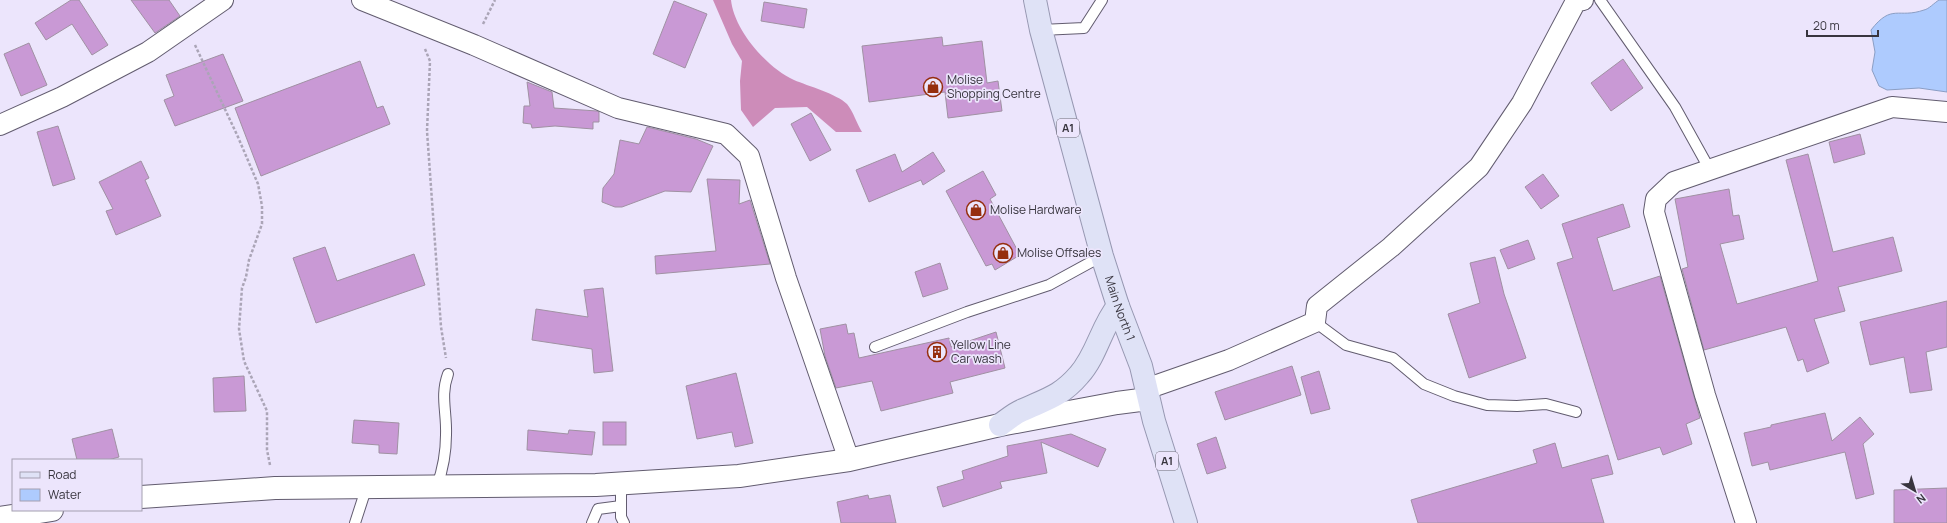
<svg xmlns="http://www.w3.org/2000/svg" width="1947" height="523" viewBox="0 0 1947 523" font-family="Manrope,sans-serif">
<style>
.forest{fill:#cd8cb9}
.water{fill:#aecbfe;stroke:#8b9ec4}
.building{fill:#c999d5;stroke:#a091a3}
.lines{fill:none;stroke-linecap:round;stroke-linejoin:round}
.service-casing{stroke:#625c6f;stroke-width:12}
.minor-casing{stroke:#625c6f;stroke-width:22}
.secondary-casing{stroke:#625c6f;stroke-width:24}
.primary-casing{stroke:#9798b2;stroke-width:24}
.path{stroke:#aba5b7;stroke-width:2.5;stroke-dasharray:3 2;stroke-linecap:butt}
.service{stroke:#fff;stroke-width:10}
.minor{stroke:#fff;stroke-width:20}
.secondary{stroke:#fff;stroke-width:22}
.primary{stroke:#dfe2f6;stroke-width:22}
.labels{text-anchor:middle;stroke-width:3.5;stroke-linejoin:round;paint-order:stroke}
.shield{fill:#ece5fc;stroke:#6e6a77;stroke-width:1}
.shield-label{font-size:11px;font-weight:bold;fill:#38353e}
.poi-label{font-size:12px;fill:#38353e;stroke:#ece5fc;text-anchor:start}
.street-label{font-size:12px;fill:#38353e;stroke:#ece5fc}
</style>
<rect width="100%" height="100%" fill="#ece5fc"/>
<!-- forest -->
<path class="forest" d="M713 0H731C734 30 767 68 794 80 808 86 837 94 847 104 853 111 857 124 862 132H836L807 107 775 108 753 127 741 110 740 81 742 61 732 44Z"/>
<!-- water -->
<path class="water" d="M1939 0H1947V92L1919 88 1887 90 1879 86 1872 70 1875 52 1871 30C1892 3 1898 19 1924 10 1929 9 1934 3 1939 0Z"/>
<!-- building -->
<g class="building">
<polygon points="71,0 79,0 108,45 92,55 72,24 46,40 35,23"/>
<polygon points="131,0 169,0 180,16 155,33"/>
<polygon points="674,1 707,14 685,68 653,54"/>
<polygon points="764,2 807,9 804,28 761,21"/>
<polygon points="942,37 943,46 982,41 987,83 998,81 1002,111 948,118 945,92 869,102 862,46"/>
<polygon points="29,43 47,85 21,96 4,54"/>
<polygon points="223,54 243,101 175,126 164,100 174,96 166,75"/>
<polygon points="1623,59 1643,88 1611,111 1591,83"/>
<polygon points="360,61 377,108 383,106 390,124 261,176 235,108"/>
<polygon points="527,82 552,92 554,108 597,111 599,112 599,122 593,122 593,129 555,126 532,128 531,124 523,123 524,106 530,106"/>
<polygon points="811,113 831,150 810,161 791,124"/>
<polygon points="58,126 75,179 53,186 37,132"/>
<polygon points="647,127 696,139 713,146 691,192 665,191 622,207 615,207 602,202 603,188 614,174 620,140 639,144"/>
<polygon points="1860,134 1865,154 1834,163 1829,142"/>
<polygon points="933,152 945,171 923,185 921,180 869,202 856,170 895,154 902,172"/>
<polygon points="1808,154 1833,252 1893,237 1902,271 1838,287 1845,311 1814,319 1829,363 1807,372 1803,359 1798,361 1786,327 1704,350 1682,269 1688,267 1675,199 1729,189 1733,216 1739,215 1744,239 1720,244 1737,304 1818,281 1786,160"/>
<polygon points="141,161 149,178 145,180 161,216 116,235 106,211 113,209 99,182"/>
<polygon points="983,171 996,195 990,199 1020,255 995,270 992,264 986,266 946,191"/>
<polygon points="1543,174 1559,196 1541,209 1525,187"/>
<polygon points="707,179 740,180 739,204 750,200 770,264 656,274 655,256 716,251"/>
<polygon points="1623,204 1630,227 1597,238 1613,291 1660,276 1700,418 1686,424 1692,444 1663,455 1660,447 1618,460 1557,263 1573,258 1562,224"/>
<polygon points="1528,240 1535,259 1508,269 1500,250"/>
<polygon points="325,247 337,281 414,254 425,285 316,323 293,258"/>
<polygon points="1495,257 1504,294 1526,358 1469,378 1448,314 1480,303 1470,263"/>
<polygon points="940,263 948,289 923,297 915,272"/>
<polygon points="603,288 613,371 594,373 592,349 532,340 536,309 588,317 584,290"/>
<polygon points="1947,301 1947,347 1926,352 1932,390 1910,393 1904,357 1870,365 1860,322"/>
<polygon points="846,324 848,334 854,333 859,358 949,338 951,347 996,332 1005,368 950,382 953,393 881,411 872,381 836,388 825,356 820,329"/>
<polygon points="1292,366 1301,395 1225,420 1215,392"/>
<polygon points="1319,371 1330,409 1311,414 1301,377"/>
<polygon points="736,373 753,443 735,447 732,432 697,439 686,386"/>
<polygon points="244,376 246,411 214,412 213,378"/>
<polygon points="1825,413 1832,441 1860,417 1874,434 1863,444 1874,494 1856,499 1845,452 1770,470 1768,462 1752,466 1744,433 1771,427 1771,425"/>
<polygon points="354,420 399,423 397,454 379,453 379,445 352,443"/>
<rect x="603" y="422" width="23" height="23"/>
<polygon points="112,429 119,457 108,460 77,460 72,439"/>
<polygon points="528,430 568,434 569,430 595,432 592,455 527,450"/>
<polygon points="1071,434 1106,449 1098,467 1041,442 1047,473 1000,482 1002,488 943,507 937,487 964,479 962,471 1008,456 1007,446"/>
<polygon points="1216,437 1226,468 1207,474 1197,444"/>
<polygon points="1555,443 1562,468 1608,455 1613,474 1591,479 1604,523 1418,523 1411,500 1537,463 1533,450"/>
<polygon points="1947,488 1947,523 1894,523 1894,490"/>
<polygon points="868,495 869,499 890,495 896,523 841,523 837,502"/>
</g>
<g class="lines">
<!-- service casing -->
<g class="service-casing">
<g id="service">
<polyline points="1600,0 1675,107 1710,170"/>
<polyline points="1041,30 1084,28 1102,0"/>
<polyline points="1315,322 1346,345 1393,358 1424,384 1454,396 1487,405 1517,406 1546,404 1576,412"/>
<polyline points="875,347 967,312 1049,285 1102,256"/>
<polyline points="621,483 621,517 624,523"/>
<path d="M437 486C443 469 446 453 446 435 447 412 440 396 448 374"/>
<polyline points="355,523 367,486"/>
<polyline points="592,523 598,509 621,506"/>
</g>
</g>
<!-- minor casing -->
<g class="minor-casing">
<g id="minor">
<polyline points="362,0 474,45 618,108 726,134 749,156 786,278 849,460"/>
<polyline points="0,125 62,97 148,52 223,0"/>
<polyline points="1146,389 1229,360 1315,322 1317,306 1391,247 1479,167 1522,103 1576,1 1583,0"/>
<polyline points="1746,523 1705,395 1654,212 1656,199 1674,182 1892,107 1947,112"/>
</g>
</g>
<!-- secondary casing -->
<g class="secondary-casing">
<g id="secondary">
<polyline points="141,497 275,488 596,485 739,476 849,460 1000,425 1117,403 1148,399"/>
<polyline points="0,518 52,510"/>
</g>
</g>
<!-- primary casing -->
<g class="primary-casing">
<g id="primary">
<path id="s1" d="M1035 0 1041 30 1102 256 1118 306 1141 366 1154 421 1186 523"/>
<path d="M1000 425C1007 420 1015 413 1023 410 1047 399 1061 396 1079 375 1097 355 1101 327 1118 306"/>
</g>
</g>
<!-- path -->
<g class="path">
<polyline points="483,24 495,0"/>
<polyline points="195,45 238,137 258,184 262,206 262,224 249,260 246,277 242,288 239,329 244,361 267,411 267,450 270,465"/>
<polyline points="425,49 430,61 427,131 441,327 446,358"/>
</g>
<!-- service -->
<use href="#service" class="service"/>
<!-- minor -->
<use href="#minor" class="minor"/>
<!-- secondary -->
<use href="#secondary" class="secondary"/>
<!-- primary -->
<use href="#primary" class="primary"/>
</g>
<!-- icons -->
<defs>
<g id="shop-ring" transform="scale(1)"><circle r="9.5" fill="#ece5fc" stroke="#952e0e" stroke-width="1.5"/><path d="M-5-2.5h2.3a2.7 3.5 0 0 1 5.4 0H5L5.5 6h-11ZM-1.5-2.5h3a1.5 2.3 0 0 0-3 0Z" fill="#952e0e"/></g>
<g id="building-ring" transform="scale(1)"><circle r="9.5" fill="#ece5fc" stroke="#952e0e" stroke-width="1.5"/><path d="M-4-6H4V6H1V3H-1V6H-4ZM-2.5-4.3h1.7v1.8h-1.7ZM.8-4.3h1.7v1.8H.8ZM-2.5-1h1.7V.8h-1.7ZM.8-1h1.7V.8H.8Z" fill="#952e0e"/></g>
</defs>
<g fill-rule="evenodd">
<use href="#shop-ring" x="933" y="87"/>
<use href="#shop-ring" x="976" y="210"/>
<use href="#shop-ring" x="1003" y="253"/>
<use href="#building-ring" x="937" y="352"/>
</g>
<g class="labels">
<!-- shield labels -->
<g class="shield">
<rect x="1057" y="119" width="22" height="18" rx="3"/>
<rect x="1156" y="452" width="22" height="18" rx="3"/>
</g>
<g class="shield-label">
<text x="1068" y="132">A1</text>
<text x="1167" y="465">A1</text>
</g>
<!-- poi labels -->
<g class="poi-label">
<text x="947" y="84">Molise<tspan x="947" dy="14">Shopping Centre</tspan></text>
<text x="990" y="214">Molise Hardware</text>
<text x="1017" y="257">Molise Offsales</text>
<text x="951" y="349">Yellow Line<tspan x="951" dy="14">Car wash</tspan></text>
</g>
<!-- street labels -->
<g class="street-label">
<text dy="4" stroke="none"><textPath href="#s1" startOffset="320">Main North 1</textPath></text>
</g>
</g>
<!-- legend -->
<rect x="12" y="459" width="130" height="52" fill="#ece5fc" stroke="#a49fb0"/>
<rect x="20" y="472" width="20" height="6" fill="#dfe2f6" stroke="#a49fb0"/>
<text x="48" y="479" font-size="12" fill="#38353e">Road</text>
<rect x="20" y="489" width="20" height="12" fill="#aecbfe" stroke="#a49fb0"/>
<text x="48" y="499" font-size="12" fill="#38353e">Water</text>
<!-- north arrow -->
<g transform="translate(1915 491) rotate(142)" stroke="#ece5fc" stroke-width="3" paint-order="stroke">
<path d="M0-3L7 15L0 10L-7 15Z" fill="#38353e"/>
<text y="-6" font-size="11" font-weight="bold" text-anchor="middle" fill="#38353e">N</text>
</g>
<!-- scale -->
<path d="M1807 30v6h71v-6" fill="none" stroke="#38353e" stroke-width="2"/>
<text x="1813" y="30" font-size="12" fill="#38353e" stroke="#ece5fc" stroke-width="3" paint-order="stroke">20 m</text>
</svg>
